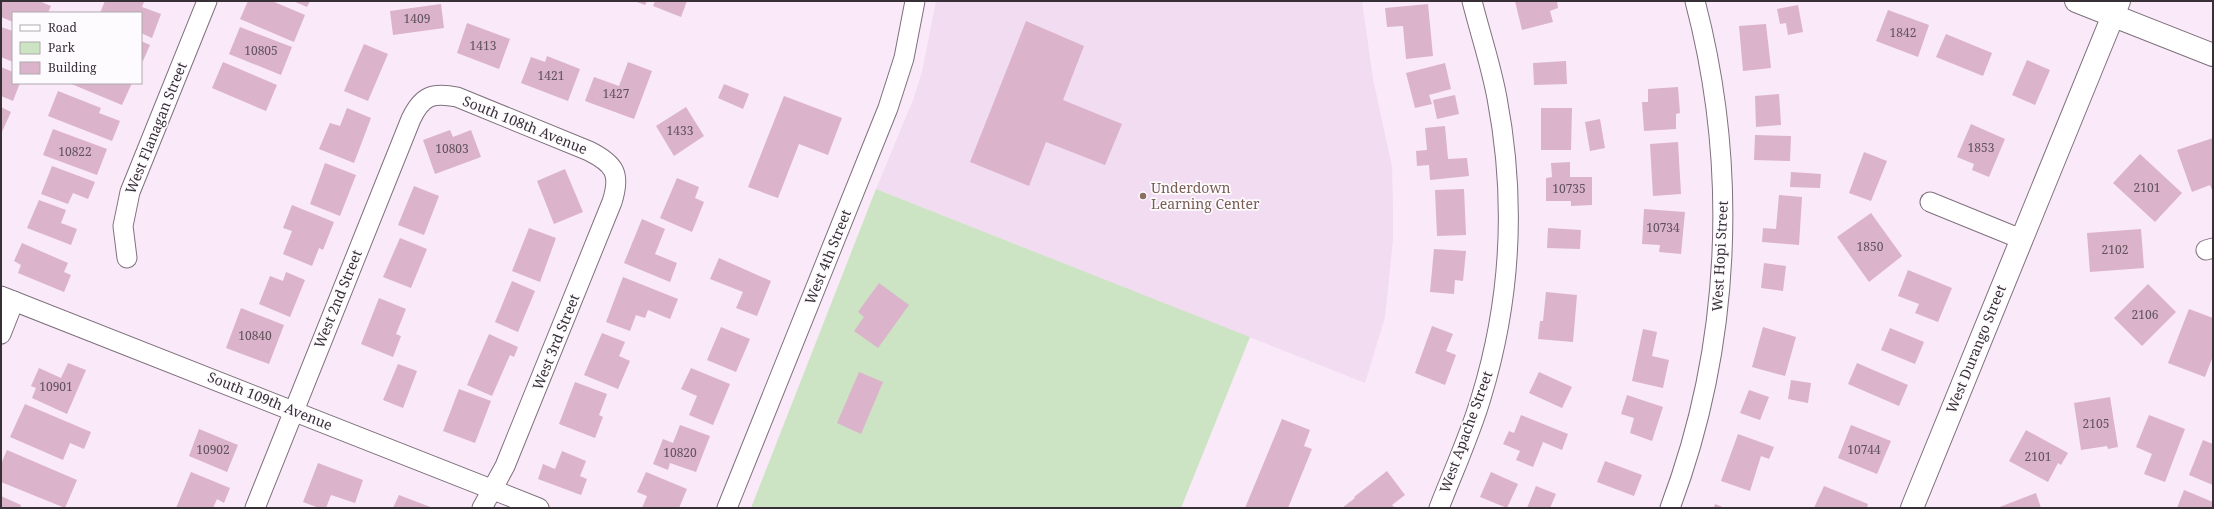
<svg xmlns="http://www.w3.org/2000/svg" width="2214" height="509" viewBox="0 0 2214 509" font-family="'Noto Serif',serif">
<style>
.built{fill:#f2dcf1}
.green{fill:#cce4c4}
.building{fill:#dbb3ca}
.lines{fill:none;stroke-linecap:round;stroke-linejoin:round}
.minor-casing{stroke:#7f717e;stroke-width:21}
.tertiary-casing{stroke:#7f717e;stroke-width:24}
.secondary-casing{stroke:#7f717e;stroke-width:24}
.minor{stroke:#fff;stroke-width:19}
.tertiary{stroke:#fff;stroke-width:22}
.secondary{stroke:#fff;stroke-width:22}
.education-dot{fill:#8d6e63;stroke:#fefbfe;stroke-width:1.5}
.labels{text-anchor:middle;stroke-width:3.5;stroke-linejoin:round;paint-order:stroke}
.number-label{font-size:12px;fill:#60525c}
.street-label{font-size:14px;fill:#373137;stroke:#fefbfe}
.education-label{font-size:14px;fill:#785e54;stroke:#fefbfe;text-anchor:start}
</style>
<rect width="100%" height="100%" fill="#fae9f8"/>
<!-- built -->
<polygon class="built" points="936,1 1362,1 1373,79 1392,167 1393,203 1393,240 1385,317 1365,383 876,189 913,100 922,72"/>
<!-- green -->
<polygon class="green" points="876,189 1250,337 1181,508 751,508"/>
<!-- building -->
<g class="building">
<polygon points="1,1 39,1 51,6 48,13 13,13 13,22 1,17"/>
<polygon points="105,1 140,1 144,2 142,7 161,14 152,38 141,33 141,13 100,13"/>
<polygon points="248,1 272,1 305,15 294,42 240,19"/>
<polygon points="293,1 310,1 307,7"/>
<polygon points="634,1 647,1 645,5"/>
<polygon points="655,1 687,1 681,17 653,6"/>
<polygon points="1515,1 1557,1 1558,8 1550,11 1553,22 1522,30"/>
<polygon points="441,4 444,28 393,35 390,11"/>
<polygon points="1428,4 1433,56 1406,59 1403,26 1387,27 1385,8"/>
<polygon points="1798,5 1803,32 1788,35 1786,23 1780,24 1777,9"/>
<polygon points="1888,10 1929,25 1918,57 1876,41"/>
<polygon points="1026,21 1084,46 1063,100 1122,124 1105,165 1046,142 1029,186 970,162"/>
<polygon points="467,23 510,39 499,69 457,53"/>
<polygon points="1766,24 1771,68 1743,71 1739,26"/>
<polygon points="1,27 13,31 13,62 1,57"/>
<polygon points="240,27 292,47 281,75 229,54"/>
<polygon points="1946,34 1992,53 1983,76 1936,57"/>
<polygon points="141,41 150,45 143,61 141,60"/>
<polygon points="364,44 388,54 368,101 344,91"/>
<polygon points="547,56 580,69 568,101 521,83 531,57 545,62"/>
<polygon points="2027,60 2050,70 2035,105 2012,95"/>
<polygon points="1566,61 1567,84 1534,85 1533,63"/>
<polygon points="223,62 277,85 266,111 212,88"/>
<polygon points="628,62 652,71 634,119 585,101 594,77 619,86"/>
<polygon points="1445,63 1451,89 1429,95 1432,104 1415,108 1406,73"/>
<polygon points="1,67 13,72 13,83 20,83 13,101 1,96"/>
<polygon points="69,83 132,83 122,105"/>
<polygon points="724,84 749,94 743,109 718,98"/>
<polygon points="1678,87 1680,113 1676,114 1676,129 1644,131 1642,102 1648,102 1648,89"/>
<polygon points="58,91 101,108 99,113 120,121 112,141 48,116"/>
<polygon points="1779,94 1781,125 1756,127 1755,96"/>
<polygon points="1455,95 1459,114 1437,119 1433,100"/>
<polygon points="784,96 842,118 828,155 799,144 778,198 748,187"/>
<polygon points="1,107 11,112 1,134"/>
<polygon points="686,107 704,136 674,156 656,126"/>
<polygon points="347,108 371,118 354,163 319,149 330,123 340,126"/>
<polygon points="1541,108 1572,108 1571,150 1541,150"/>
<polygon points="1600,119 1605,148 1590,151 1585,122"/>
<polygon points="1971,124 2005,139 1989,177 1972,170 1974,164 1957,157"/>
<polygon points="1445,126 1448,159 1467,158 1469,176 1430,180 1429,165 1417,166 1416,151 1427,150 1425,128"/>
<polygon points="53,129 107,149 97,175 43,155"/>
<polygon points="450,130 453,137 471,130 481,157 435,174 423,140"/>
<polygon points="1755,135 1791,136 1790,161 1754,160"/>
<polygon points="2213,138 2213,192 2210,185 2192,192 2177,150"/>
<polygon points="1678,142 1681,194 1653,196 1650,144"/>
<polygon points="1864,152 1887,161 1871,201 1849,193"/>
<polygon points="2140,154 2182,193 2155,222 2113,183"/>
<polygon points="1570,162 1570,177 1592,177 1592,205 1571,206 1571,201 1546,201 1546,178 1552,177 1551,163"/>
<polygon points="325,163 356,175 340,216 310,204"/>
<polygon points="52,166 95,182 88,199 73,193 68,204 41,194"/>
<polygon points="565,169 583,212 554,224 537,181"/>
<polygon points="1791,172 1821,174 1820,188 1790,187"/>
<polygon points="677,178 699,187 695,198 704,202 692,232 660,218"/>
<polygon points="414,186 439,196 424,235 398,225"/>
<polygon points="1464,189 1466,235 1437,236 1435,190"/>
<polygon points="1779,195 1802,197 1799,245 1762,242 1763,228 1776,229"/>
<polygon points="39,200 66,210 61,223 77,229 71,245 27,228"/>
<polygon points="292,205 334,222 323,250 319,248 312,266 283,254 292,231 283,228"/>
<polygon points="1644,209 1685,212 1681,254 1659,252 1660,245 1642,244"/>
<polygon points="1871,213 1902,256 1869,282 1837,237"/>
<polygon points="642,219 665,229 655,254 677,263 670,282 624,263"/>
<polygon points="529,228 556,238 540,282 512,271"/>
<polygon points="1548,228 1581,230 1580,249 1547,248"/>
<polygon points="2141,229 2144,268 2090,272 2087,233"/>
<polygon points="400,238 427,249 411,288 383,277"/>
<polygon points="22,243 68,263 64,272 71,275 64,292 18,273 21,265 14,261"/>
<polygon points="1434,249 1466,251 1463,281 1455,280 1454,294 1430,292"/>
<polygon points="719,258 771,281 757,316 736,308 743,292 710,279"/>
<polygon points="1764,263 1786,266 1783,291 1761,288"/>
<polygon points="1908,270 1952,288 1938,322 1915,313 1919,304 1898,296"/>
<polygon points="286,272 305,280 290,317 259,304 270,276 283,281"/>
<polygon points="623,277 678,299 670,319 648,310 645,318 636,315 630,331 606,322"/>
<polygon points="512,281 535,291 518,332 495,322"/>
<polygon points="879,283 909,305 878,348 854,331 864,317 858,312"/>
<polygon points="2148,284 2176,312 2142,346 2114,318"/>
<polygon points="1546,292 1577,295 1573,342 1538,339 1540,321 1543,321"/>
<polygon points="379,298 406,309 396,334 401,336 393,357 361,344"/>
<polygon points="241,308 284,325 269,364 226,348"/>
<polygon points="2189,309 2213,318 2213,356 2205,377 2168,363"/>
<polygon points="1432,326 1453,334 1446,351 1456,355 1445,385 1415,373"/>
<polygon points="721,327 750,339 736,372 707,360"/>
<polygon points="1763,327 1796,337 1785,376 1752,367"/>
<polygon points="1890,328 1924,342 1915,364 1881,350"/>
<polygon points="1643,329 1657,332 1652,356 1669,360 1663,388 1632,381"/>
<polygon points="602,333 625,342 619,356 630,361 618,389 584,375"/>
<polygon points="489,334 518,347 514,357 510,355 492,396 467,385"/>
<polygon points="68,363 86,370 67,414 32,398 36,388 31,386 39,368 61,378"/>
<polygon points="1857,363 1908,385 1899,406 1848,384"/>
<polygon points="398,364 417,371 403,408 383,400"/>
<polygon points="691,368 730,384 713,425 689,415 697,396 681,389"/>
<polygon points="859,372 883,382 861,434 837,423"/>
<polygon points="1539,372 1572,387 1562,408 1529,393"/>
<polygon points="1791,380 1811,383 1808,403 1788,399"/>
<polygon points="575,382 607,394 599,415 603,417 595,438 559,424"/>
<polygon points="459,389 491,401 475,443 443,431"/>
<polygon points="1749,390 1769,397 1760,420 1740,413"/>
<polygon points="1627,395 1663,407 1652,441 1630,433 1634,418 1621,414"/>
<polygon points="2110,397 2118,447 2108,449 2107,446 2081,450 2074,403"/>
<polygon points="25,404 91,432 84,449 70,443 63,460 10,437"/>
<polygon points="1521,415 1568,434 1562,450 1543,442 1533,467 1516,460 1520,451 1503,444 1509,431 1514,433"/>
<polygon points="2149,415 2185,429 2165,482 2144,474 2152,454 2136,447"/>
<polygon points="1282,419 1310,430 1304,446 1312,449 1288,508 1245,508"/>
<polygon points="680,425 710,436 696,472 670,463 668,470 653,464 663,439 673,443"/>
<polygon points="1851,425 1891,441 1877,474 1838,458"/>
<polygon points="199,429 238,445 227,472 189,456"/>
<polygon points="2026,430 2068,453 2061,465 2058,463 2048,482 2009,461"/>
<polygon points="1738,434 1774,447 1769,459 1761,456 1750,491 1721,481"/>
<polygon points="2203,440 2213,444 2213,485 2189,475"/>
<polygon points="7,450 77,480 65,508 1,482 1,464"/>
<polygon points="562,451 586,461 580,476 587,479 581,495 538,479 543,464 555,469"/>
<polygon points="1605,461 1642,475 1634,496 1597,482"/>
<polygon points="318,463 363,480 355,503 331,495 326,508 319,508 303,502"/>
<polygon points="1387,471 1405,495 1392,505 1395,508 1342,508 1355,498 1354,497"/>
<polygon points="191,472 230,488 224,503 217,499 213,508 176,508"/>
<polygon points="646,472 687,489 679,508 642,508 647,496 637,492"/>
<polygon points="1491,472 1518,484 1507,508 1480,497"/>
<polygon points="1536,486 1556,494 1550,508 1527,508"/>
<polygon points="1824,486 1868,504 1867,508 1814,508"/>
<polygon points="2184,490 2213,502 2213,508 2177,508"/>
<polygon points="2036,493 2041,508 1997,508"/>
<polygon points="399,495 433,508 393,508"/>
<polygon points="1,496 21,505 20,508 1,508"/>
<polygon points="1715,504 1725,508 1714,508"/>
</g>
<g class="lines">
<!-- minor casing -->
<g class="minor-casing">
<g id="minor">
<polyline points="1930,202 2021,239"/>
<polyline points="2206,250 2213,248"/>
<polyline points="127,258 123,226 130,192 207,1"/>
<polyline points="1,296 539,508"/>
<polyline points="1,334 14,301"/>
<path d="M255 508 411 119C422 96 432 92 457 97L589 151C615 164 621 174 612 202L505 466 482 508"/>
<polyline points="727,508 888,108 904,58 915,1"/>
<path d="M1439 508C1453 472 1470 435 1481 398 1511 300 1516 198 1497 98 1491 65 1480 33 1472 1"/>
<path d="M1670 508C1731 346 1739 168 1695 1"/>
</g>
</g>
<!-- tertiary casing -->
<g class="tertiary-casing">
<polyline id="tertiary" points="1912,508 2119,1"/>
</g>
<!-- secondary casing -->
<g class="secondary-casing">
<polyline id="secondary" points="2076,1 2213,55"/>
</g>
<!-- minor -->
<use href="#minor" class="minor"/>
<!-- tertiary -->
<use href="#tertiary" class="tertiary"/>
<!-- secondary -->
<use href="#secondary" class="secondary"/>
</g>
<!-- markers -->
<circle class="education-dot" cx="1143" cy="196" r="4"/>
<g class="labels">
<!-- number labels -->
<g class="number-label">
<text x="417" y="23">1409</text>
<text x="1903" y="37">1842</text>
<text x="483" y="50">1413</text>
<text x="261" y="55">10805</text>
<text x="551" y="80">1421</text>
<text x="616" y="98">1427</text>
<text x="680" y="135">1433</text>
<text x="1981" y="152">1853</text>
<text x="452" y="153">10803</text>
<text x="75" y="156">10822</text>
<text x="2147" y="192">2101</text>
<text x="1569" y="193">10735</text>
<text x="1663" y="232">10734</text>
<text x="1870" y="251">1850</text>
<text x="2115" y="254">2102</text>
<text x="2145" y="319">2106</text>
<text x="255" y="340">10840</text>
<text x="56" y="391">10901</text>
<text x="2096" y="428">2105</text>
<text x="213" y="454">10902</text>
<text x="1864" y="454">10744</text>
<text x="680" y="457">10820</text>
<text x="2038" y="461">2101</text>
</g>
<!-- street labels -->
<g class="street-label">
<text transform="translate(525 125) rotate(22)" y="5">South 108th Avenue</text>
<text transform="translate(156 128) rotate(-68)" y="5">West Flanagan Street</text>
<text transform="translate(1720 256) rotate(-87)" y="5">West Hopi Street</text>
<text transform="translate(828 257) rotate(-68)" y="5">West 4th Street</text>
<text transform="translate(338 299) rotate(-68)" y="5">West 2nd Street</text>
<text transform="translate(556 342) rotate(-68)" y="5">West 3rd Street</text>
<text transform="translate(1976 349) rotate(-68)" y="5">West Durango Street</text>
<text transform="translate(270 401) rotate(22)" y="5">South 109th Avenue</text>
<text transform="translate(1466 432) rotate(-70)" y="5">West Apache Street</text>
</g>
<!-- education labels -->
<g class="education-label">
<text x="1151" y="193">Underdown<tspan x="1151" dy="16">Learning Center</tspan></text>
</g>
</g>
<!-- border -->
<rect width="2214" height="509" fill="none" stroke="#373137" stroke-width="4"/>
<!-- legend -->
<rect x="12" y="12" width="130" height="72" fill="#fefbfe" stroke="#aeaaae"/>
<rect x="20" y="25" width="20" height="6" fill="#ffffff" stroke="#aeaaae"/>
<text x="48" y="32" font-size="12" fill="#373137">Road</text>
<rect x="20" y="42" width="20" height="12" fill="#cce4c4" stroke="#aeaaae"/>
<text x="48" y="52" font-size="12" fill="#373137">Park</text>
<rect x="20" y="62" width="20" height="12" fill="#dbb3ca" stroke="#aeaaae"/>
<text x="48" y="72" font-size="12" fill="#373137">Building</text>
</svg>
